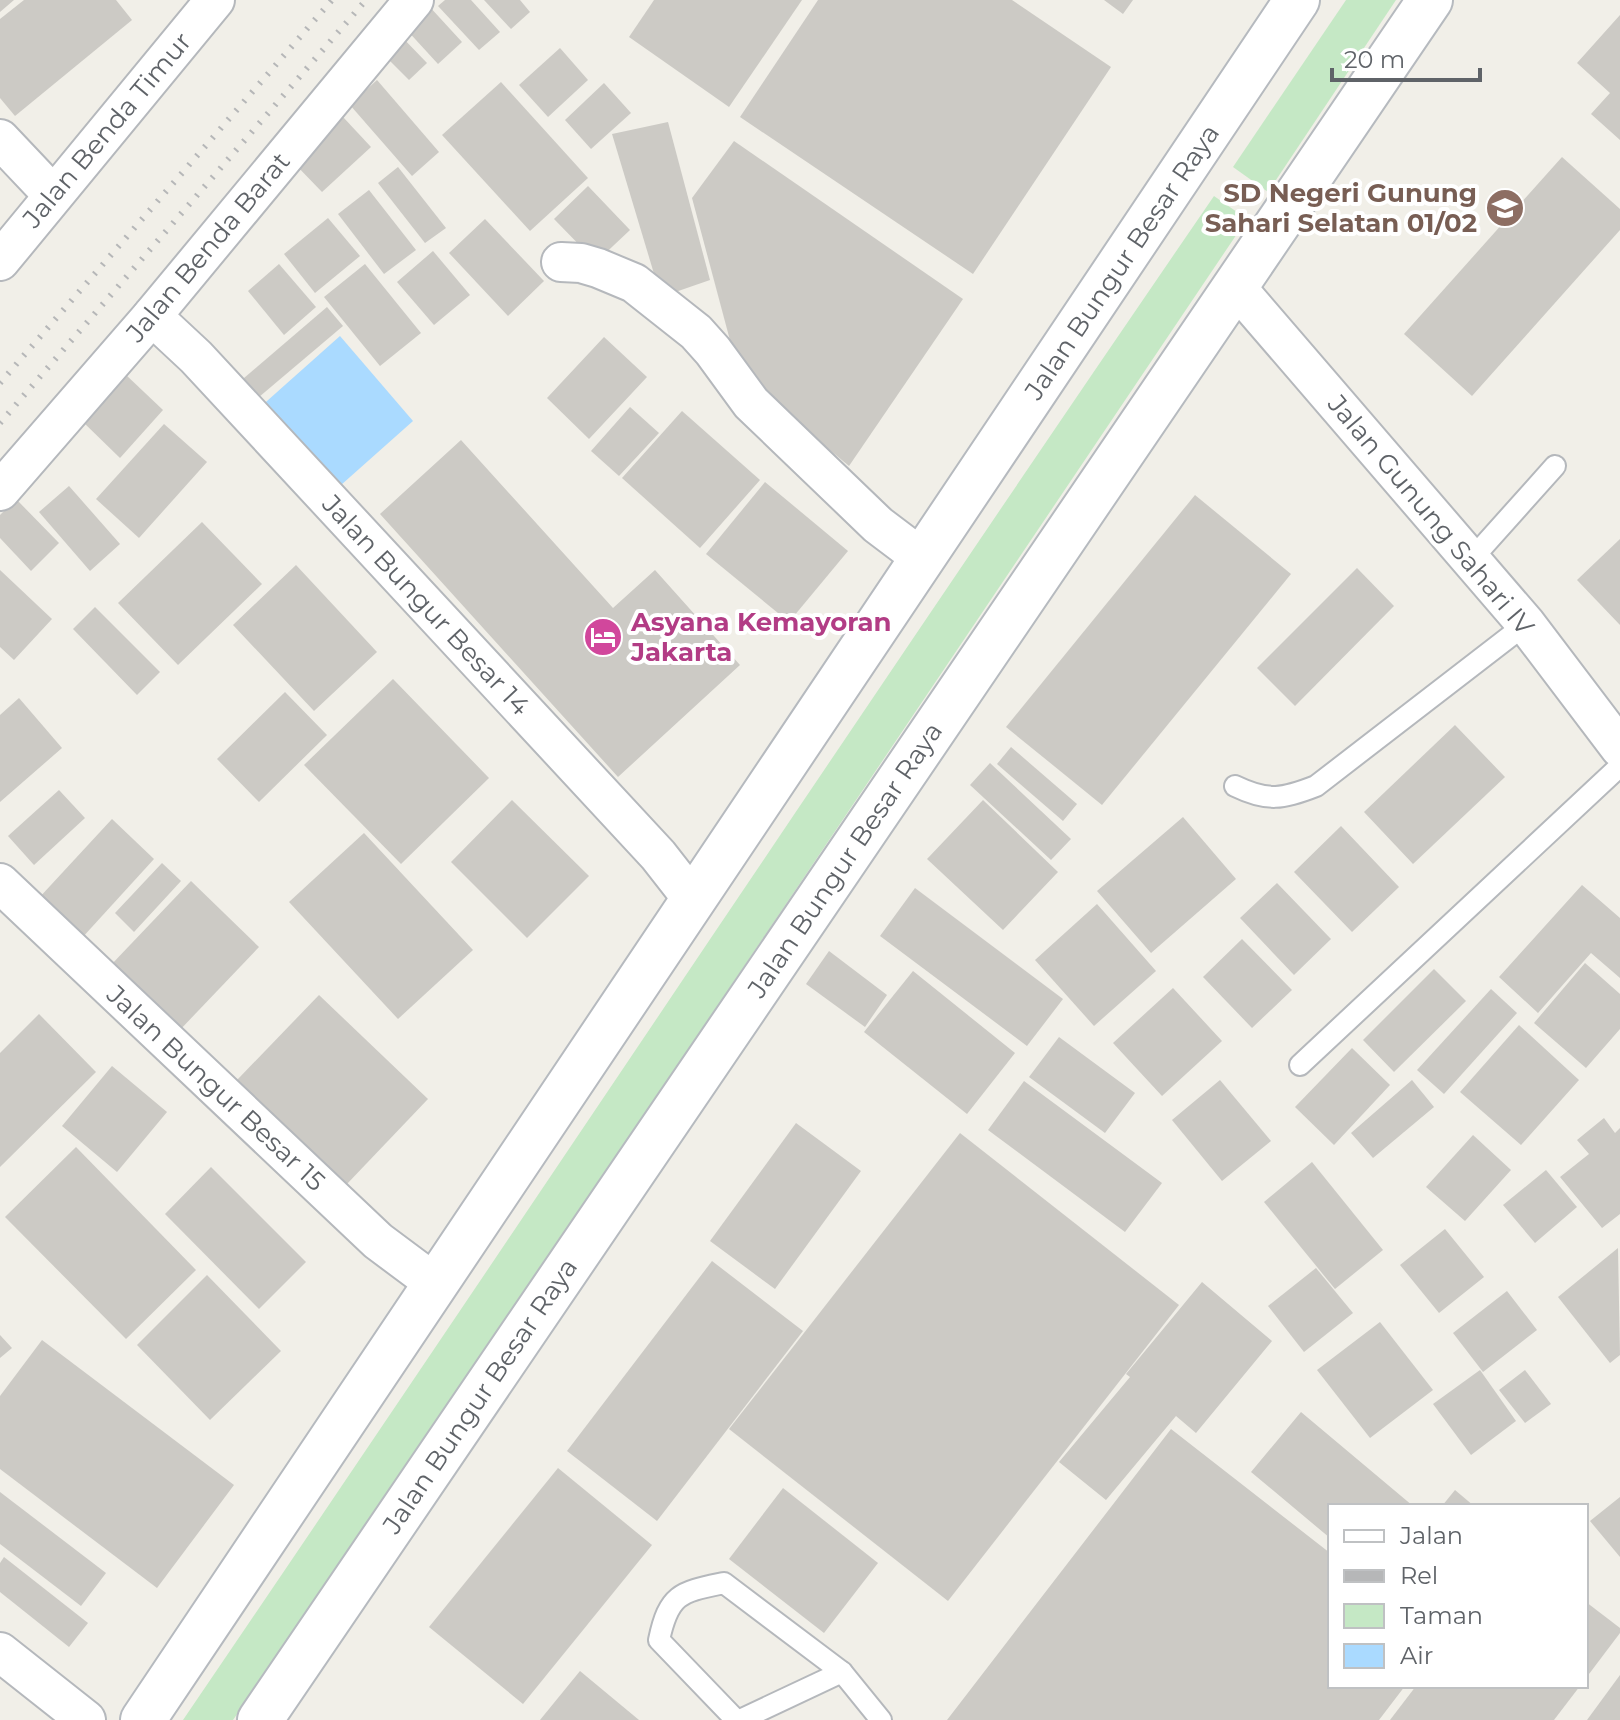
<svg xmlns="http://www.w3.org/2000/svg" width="1620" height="1720" viewBox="0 0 1620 1720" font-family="Montserrat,sans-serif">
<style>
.green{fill:#c5e8c5}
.water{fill:#aadaff}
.building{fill:#cccac5}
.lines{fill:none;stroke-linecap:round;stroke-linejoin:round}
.lane-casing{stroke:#b5b8bc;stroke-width:24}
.street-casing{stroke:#b5b8bc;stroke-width:42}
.secondary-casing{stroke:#b6babf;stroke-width:48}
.lane{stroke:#fff;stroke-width:20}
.street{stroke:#fff;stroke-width:38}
.secondary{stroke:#fff;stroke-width:44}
.rail{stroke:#b6b7b8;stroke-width:6;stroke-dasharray:2 10;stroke-linecap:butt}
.labels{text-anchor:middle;stroke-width:8;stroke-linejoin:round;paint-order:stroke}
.street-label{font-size:26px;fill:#5f6368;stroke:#fff}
.education-label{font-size:26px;font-weight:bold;fill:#785e54;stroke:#fff;text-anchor:end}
.hotel-label{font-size:26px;font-weight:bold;fill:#b23c85;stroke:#fff;text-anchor:start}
</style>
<rect width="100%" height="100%" fill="#f1efe8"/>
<!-- green -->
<g class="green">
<polygon points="1346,0 1396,0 1268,192 1233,167"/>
<path d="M1214 196 1247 219 379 1509 233 1720H183C528 1213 867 702 1214 196Z"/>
</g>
<!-- water -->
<polygon class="water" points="340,336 413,421 332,493 258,409"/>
<!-- building -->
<g class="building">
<polygon points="0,0 14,0 0,12"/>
<polygon points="24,0 116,0 132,20 15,116 0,98 0,19"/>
<polygon points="445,0 471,0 500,32 479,50 438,6"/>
<polygon points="484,0 520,0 530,12 511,29"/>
<polygon points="654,0 802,0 729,107 629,37"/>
<polygon points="818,0 1012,0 1111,67 973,274 740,117"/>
<polygon points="1104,0 1133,0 1123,14"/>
<polygon points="428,5 462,42 438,64 405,28"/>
<polygon points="1620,15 1620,140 1591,114 1610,93 1577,63"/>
<polygon points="399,34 427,63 409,80 381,52"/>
<polygon points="560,48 588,80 548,117 519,85"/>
<polygon points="377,80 439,152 412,176 350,105"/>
<polygon points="501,82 588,178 530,231 442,135"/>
<polygon points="604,83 631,113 591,149 565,120"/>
<polygon points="343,117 371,147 322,192 294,163"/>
<polygon points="668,122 710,280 661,297 612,134"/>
<polygon points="734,141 963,299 849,466 739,374 692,198"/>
<polygon points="1562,157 1620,209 1620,230 1472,396 1404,334"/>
<polygon points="398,167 446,228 425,243 378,183"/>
<polygon points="588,186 630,230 596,262 554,219"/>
<polygon points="369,190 416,250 384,274 338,214"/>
<polygon points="328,218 360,256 315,293 284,254"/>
<polygon points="485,219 544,281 508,316 449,253"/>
<polygon points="433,251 470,295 434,325 397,282"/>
<polygon points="279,264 316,307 284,335 248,291"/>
<polygon points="365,264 421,333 380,366 324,297"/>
<polygon points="327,307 343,326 246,408 230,390"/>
<polygon points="604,337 647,377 589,439 547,398"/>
<polygon points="125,374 163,410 120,458 82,421"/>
<polygon points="630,407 659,433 619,476 591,451"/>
<polygon points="682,411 760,480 700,548 622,478"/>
<polygon points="164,424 207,462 139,538 96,499"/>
<polygon points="461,440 613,608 655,570 740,665 618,777 380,514"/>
<polygon points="765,482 848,551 789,622 706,554"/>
<polygon points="69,486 120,544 90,571 39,512"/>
<polygon points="1195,495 1291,574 1102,805 1006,727"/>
<polygon points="16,499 59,543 31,571 0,538 0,515"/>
<polygon points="202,522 262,584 178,665 118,603"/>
<polygon points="1620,539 1620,625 1577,580"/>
<polygon points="296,565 377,652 314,711 233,625"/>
<polygon points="1357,568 1394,606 1295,706 1257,668"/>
<polygon points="0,570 52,619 14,660 0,647"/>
<polygon points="95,607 160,672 137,695 73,629"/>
<polygon points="393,679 489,778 401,864 304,765"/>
<polygon points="285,692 327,735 259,802 217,759"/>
<polygon points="19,698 62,748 0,802 0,715"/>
<polygon points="1455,725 1505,777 1413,864 1364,812"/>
<polygon points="1011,747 1077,804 1063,821 997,764"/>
<polygon points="990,763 1071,839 1051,860 970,785"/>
<polygon points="59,790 85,818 34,865 8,836"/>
<polygon points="512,800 589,876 527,938 451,862"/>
<polygon points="983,800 1058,872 1003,930 927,859"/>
<polygon points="1183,817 1236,879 1151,953 1097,891"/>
<polygon points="112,819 154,859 81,939 38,899"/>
<polygon points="1341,826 1399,887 1352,932 1294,872"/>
<polygon points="364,833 473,950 398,1019 289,902"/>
<polygon points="162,863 181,881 134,932 115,913"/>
<polygon points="191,881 259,947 178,1032 110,966"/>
<polygon points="1277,883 1331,939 1294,975 1240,918"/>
<polygon points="1582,885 1620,918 1620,978 1591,953 1538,1013 1499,977"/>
<polygon points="915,888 1063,999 1027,1046 880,936"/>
<polygon points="1097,904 1156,971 1094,1026 1035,960"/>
<polygon points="1242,939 1292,990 1252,1028 1203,977"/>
<polygon points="829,951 887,995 865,1027 806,984"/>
<polygon points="1585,963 1620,994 1620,1029 1586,1068 1534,1023"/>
<polygon points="1434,969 1466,1001 1394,1072 1363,1040"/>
<polygon points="913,971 1015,1053 967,1114 864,1032"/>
<polygon points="1173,988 1222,1041 1162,1096 1113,1043"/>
<polygon points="1491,989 1517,1013 1444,1094 1417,1070"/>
<polygon points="319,995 428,1099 346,1185 237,1080"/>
<polygon points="39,1014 96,1072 0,1167 0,1053"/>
<polygon points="1519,1025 1579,1080 1521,1145 1460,1092"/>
<polygon points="1059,1037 1135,1093 1105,1133 1029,1077"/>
<polygon points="1352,1048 1390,1085 1334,1145 1295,1107"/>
<polygon points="112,1066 167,1112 117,1172 62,1126"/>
<polygon points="1220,1080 1271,1141 1222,1181 1172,1120"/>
<polygon points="1412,1080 1434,1107 1373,1158 1351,1133"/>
<polygon points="1024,1081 1162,1183 1125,1232 988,1130"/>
<polygon points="1604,1118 1615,1133 1620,1128 1620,1214 1602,1228 1560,1177 1589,1154 1577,1140"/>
<polygon points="796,1123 861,1171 775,1289 710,1241"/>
<polygon points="960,1133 1179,1305 948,1601 729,1429"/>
<polygon points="1473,1135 1511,1170 1465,1221 1426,1187"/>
<polygon points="76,1147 196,1270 126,1339 5,1217"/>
<polygon points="1312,1162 1383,1250 1335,1289 1264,1202"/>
<polygon points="211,1167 306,1262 259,1309 165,1214"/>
<polygon points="1546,1170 1577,1207 1535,1243 1503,1205"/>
<polygon points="1445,1229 1484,1277 1439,1313 1400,1265"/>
<polygon points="1618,1248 1620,1355 1610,1363 1558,1297"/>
<polygon points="712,1261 803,1331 657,1521 567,1451"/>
<polygon points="1316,1268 1353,1313 1304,1352 1268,1306"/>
<polygon points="207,1275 281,1351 210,1420 137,1345"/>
<polygon points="1202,1282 1272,1341 1196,1433 1176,1416 1106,1500 1059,1462 1130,1377 1126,1374"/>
<polygon points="1507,1291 1537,1330 1483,1372 1453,1333"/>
<polygon points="1380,1322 1433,1390 1370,1438 1317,1370"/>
<polygon points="0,1335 12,1348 0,1358"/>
<polygon points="42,1340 234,1485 157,1588 0,1469 0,1396"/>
<polygon points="1480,1370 1516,1421 1471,1455 1433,1404"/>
<polygon points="1525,1370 1551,1404 1525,1423 1499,1390"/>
<polygon points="1301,1412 1413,1506 1330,1506 1330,1538 1251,1472"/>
<polygon points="1171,1429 1330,1553 1330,1686 1405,1686 1379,1720 947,1720"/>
<polygon points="558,1468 652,1545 523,1704 429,1627"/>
<polygon points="783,1488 878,1563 824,1633 729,1559"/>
<polygon points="1455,1490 1474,1506 1442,1506"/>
<polygon points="0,1492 106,1573 81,1606 0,1544"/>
<polygon points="1620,1497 1620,1557 1590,1521"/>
<polygon points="4,1557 88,1623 69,1647 0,1592 0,1563"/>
<polygon points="1586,1602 1620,1628 1620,1633 1586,1678"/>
<polygon points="580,1671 639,1720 540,1720"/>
<polygon points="1620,1675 1620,1720 1587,1720"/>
<polygon points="1416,1686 1580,1686 1554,1720 1390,1720"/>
</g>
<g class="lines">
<!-- lane casing -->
<g class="lane-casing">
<g id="lane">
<polyline points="1470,561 1555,466"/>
<path d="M1235 786C1268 802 1283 799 1316 786L1526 624"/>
<polyline points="1300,1065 1620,766"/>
<path d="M736 1720 659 1640C669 1593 681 1592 724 1583L842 1672 881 1720"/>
<polyline points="740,1720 842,1672"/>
</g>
</g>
<!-- street casing -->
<g class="street-casing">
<g id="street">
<polyline points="0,139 53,195"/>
<polyline points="0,261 215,0"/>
<polyline points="561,262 581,263 598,268 634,283 696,332 713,351 751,403 878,525 923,559"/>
<polyline points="1235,286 1526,624 1620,748"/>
<polyline points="152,316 196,357 658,855 694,901"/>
<polyline points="0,491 152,316 414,0"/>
<polyline points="0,883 378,1241 437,1285"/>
<polyline points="0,1652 86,1720"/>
</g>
</g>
<!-- secondary casing -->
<g class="secondary-casing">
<g id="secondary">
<polyline points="143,1720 1297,0"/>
<polyline points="260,1720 1430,0"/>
</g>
</g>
<!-- lane -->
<use href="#lane" class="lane"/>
<!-- street -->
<use href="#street" class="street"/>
<!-- secondary -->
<use href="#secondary" class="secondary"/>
<!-- rail -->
<g class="rail">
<polyline points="0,383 332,0"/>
<polyline points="0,423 366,0"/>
</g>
</g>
<!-- icons -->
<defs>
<g id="school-disc" transform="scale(2)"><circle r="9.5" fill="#8d6e63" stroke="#fff"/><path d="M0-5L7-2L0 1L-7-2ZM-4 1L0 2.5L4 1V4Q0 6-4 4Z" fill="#fff"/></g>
<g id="hotel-disc" transform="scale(2)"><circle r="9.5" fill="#d1479c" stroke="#fff"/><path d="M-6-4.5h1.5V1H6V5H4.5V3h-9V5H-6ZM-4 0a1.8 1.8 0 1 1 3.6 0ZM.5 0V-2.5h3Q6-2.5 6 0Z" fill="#fff"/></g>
</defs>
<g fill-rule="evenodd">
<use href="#school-disc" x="1505" y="208"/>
<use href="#hotel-disc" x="603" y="637"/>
</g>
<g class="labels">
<!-- street labels -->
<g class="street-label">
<text transform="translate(107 130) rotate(-50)" y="9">Jalan Benda Timur</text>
<text transform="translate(208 247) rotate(-50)" y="9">Jalan Benda Barat</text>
<text transform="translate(1122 262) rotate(-56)" y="9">Jalan Bungur Besar Raya</text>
<text transform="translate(1431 515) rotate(50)" y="9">Jalan Gunung Sahari IV</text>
<text transform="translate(426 605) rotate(47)" y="9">Jalan Bungur Besar 14</text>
<text transform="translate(845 860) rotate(-56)" y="9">Jalan Bungur Besar Raya</text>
<text transform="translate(216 1088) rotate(43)" y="9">Jalan Bungur Besar 15</text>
<text transform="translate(480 1396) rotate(-56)" y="9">Jalan Bungur Besar Raya</text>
</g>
<!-- education labels -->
<g class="education-label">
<text x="1477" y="202">SD Negeri Gunung<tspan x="1477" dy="30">Sahari Selatan 01/02</tspan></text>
</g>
<!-- hotel labels -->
<g class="hotel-label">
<text x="631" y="631">Asyana Kemayoran<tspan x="631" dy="30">Jakarta</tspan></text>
</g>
</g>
<!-- legend -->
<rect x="1328" y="1504" width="260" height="184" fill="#ffffff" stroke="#bfc1c3" stroke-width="2"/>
<rect x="1344" y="1530" width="40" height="12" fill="#ffffff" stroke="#bfc1c3" stroke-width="2"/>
<text x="1400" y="1544" font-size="24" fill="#5f6368">Jalan</text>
<rect x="1344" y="1570" width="40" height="12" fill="#b6b7b8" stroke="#bfc1c3" stroke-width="2"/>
<text x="1400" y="1584" font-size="24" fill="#5f6368">Rel</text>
<rect x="1344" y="1604" width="40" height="24" fill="#c5e8c5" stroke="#bfc1c3" stroke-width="2"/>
<text x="1400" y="1624" font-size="24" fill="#5f6368">Taman</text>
<rect x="1344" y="1644" width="40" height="24" fill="#aadaff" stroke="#bfc1c3" stroke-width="2"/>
<text x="1400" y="1664" font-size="24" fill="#5f6368">Air</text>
<!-- scale -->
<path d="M1332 68v12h148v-12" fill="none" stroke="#5f6368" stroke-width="4"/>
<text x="1344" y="68" font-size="24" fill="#5f6368" stroke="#ffffff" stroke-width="6" paint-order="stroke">20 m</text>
</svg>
